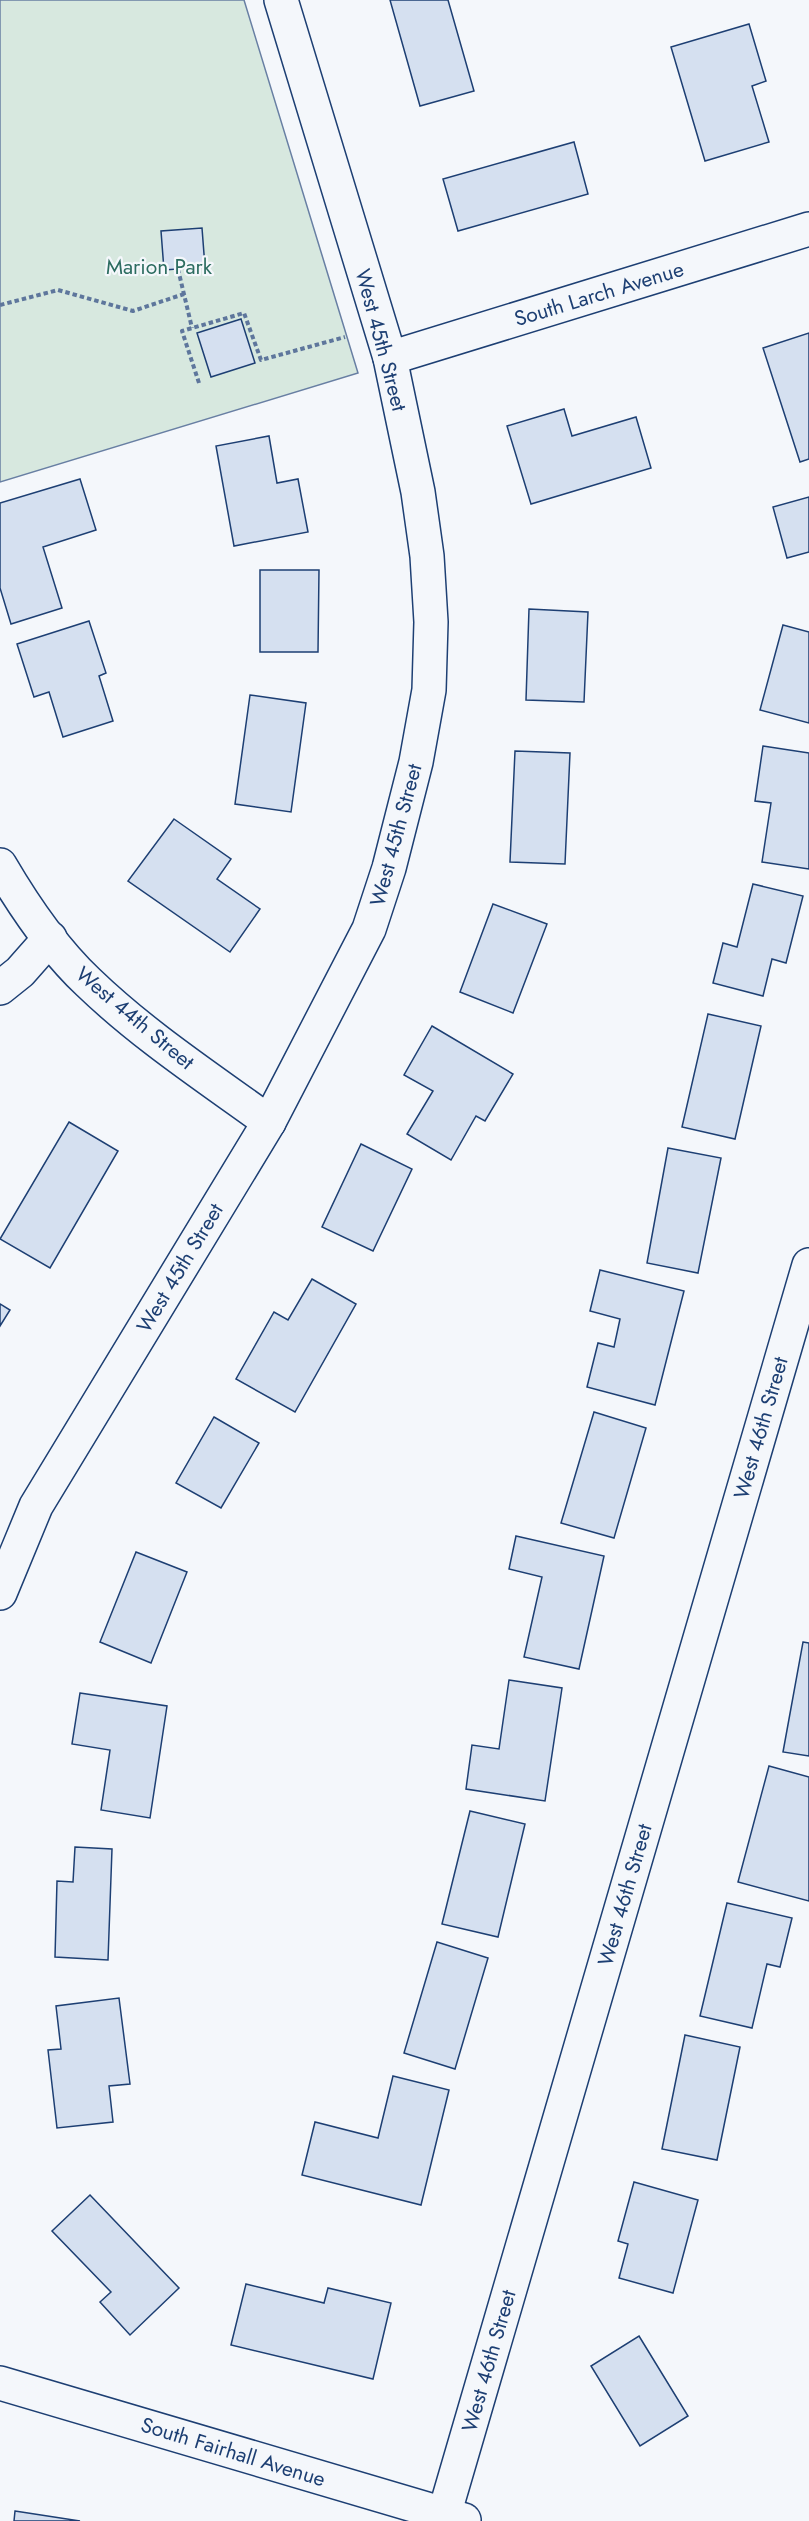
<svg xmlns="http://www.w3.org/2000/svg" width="809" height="2521" viewBox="0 0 809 2521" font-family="Jost,sans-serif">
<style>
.green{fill:#d7e8df;stroke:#687fa3;stroke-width:1.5}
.building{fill:#d5e0f0;stroke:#1d3f73;stroke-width:1.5}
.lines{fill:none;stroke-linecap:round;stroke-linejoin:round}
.minor-casing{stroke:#1d3f73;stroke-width:36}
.path{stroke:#5e769c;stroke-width:4;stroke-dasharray:4.5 3;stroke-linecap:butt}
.minor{stroke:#f4f7fb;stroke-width:33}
.labels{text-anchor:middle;stroke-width:4.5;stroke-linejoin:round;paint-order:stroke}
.park-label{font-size:21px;fill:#2c6c60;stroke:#f4f7fb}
.street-label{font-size:21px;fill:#1d3f73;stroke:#f4f7fb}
</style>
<rect width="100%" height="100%" fill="#f4f7fb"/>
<!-- green -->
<polygon class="green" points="0,0 244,0 358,373 0,482"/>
<!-- building -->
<g class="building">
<polygon points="390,0 448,0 474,91 420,106"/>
<polygon points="749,24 766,81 752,86 769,142 705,161 671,47"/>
<polygon points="574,142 588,194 458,231 443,179"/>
<polygon points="202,228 205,267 164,270 161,231"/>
<polygon points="241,319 255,363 211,377 197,333"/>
<polygon points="809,333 809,459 800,462 763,348"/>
<polygon points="564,409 572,436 636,417 651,468 531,504 507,426"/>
<polygon points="269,436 277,483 298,479 308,532 234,546 216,446"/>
<polygon points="80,479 96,530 43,547 62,608 11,624 0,588 0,503"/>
<polygon points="809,497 809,552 787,558 773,507"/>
<polygon points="260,570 319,570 318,652 260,652"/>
<polygon points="529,609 588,612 584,702 526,700"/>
<polygon points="89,621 106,673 99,676 113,721 63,737 49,692 34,697 17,644"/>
<polygon points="783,625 809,632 809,723 760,710"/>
<polygon points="250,695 306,703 291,812 235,804"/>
<polygon points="763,746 809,753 809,869 762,862 771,803 755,801"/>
<polygon points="515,751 570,753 565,864 510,862"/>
<polygon points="174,819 231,859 217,879 260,909 230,952 128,881"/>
<polygon points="753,884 803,896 786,963 772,959 763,996 713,983 723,943 737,947"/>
<polygon points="493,904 547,924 513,1013 460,992"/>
<polygon points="708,1014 761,1026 735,1139 682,1127"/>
<polygon points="432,1026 513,1074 485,1121 476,1116 451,1160 407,1134 433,1091 404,1075"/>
<polygon points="69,1122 118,1151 50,1268 0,1239"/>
<polygon points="361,1144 412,1169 373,1251 322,1227"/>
<polygon points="668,1148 721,1158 698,1273 647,1263"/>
<polygon points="600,1270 684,1291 655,1405 587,1387 598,1343 614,1347 620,1319 590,1311"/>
<polygon points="312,1279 356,1304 295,1412 236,1379 274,1312 288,1320"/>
<polygon points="0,1304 10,1310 0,1326"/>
<polygon points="594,1412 646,1428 614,1538 561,1523"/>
<polygon points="214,1417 259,1443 221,1508 176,1483"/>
<polygon points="516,1536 604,1556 579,1669 524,1657 542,1577 509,1569"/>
<polygon points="136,1552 187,1572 151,1663 100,1642"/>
<polygon points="803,1642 809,1643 809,1756 783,1752"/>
<polygon points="509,1680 562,1688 545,1801 466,1789 472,1745 499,1749"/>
<polygon points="80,1693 167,1706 150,1818 101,1810 110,1750 72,1744"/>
<polygon points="769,1766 809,1777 809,1901 738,1882"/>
<polygon points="470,1811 525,1824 498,1937 442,1924"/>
<polygon points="75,1847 112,1849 108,1960 55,1957 57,1881 73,1882"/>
<polygon points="727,1903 792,1918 780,1967 767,1964 752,2028 700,2016"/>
<polygon points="437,1942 488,1958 455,2069 404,2053"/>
<polygon points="119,1998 130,2084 109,2086 113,2122 57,2128 48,2050 61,2049 56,2006"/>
<polygon points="685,2035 740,2047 717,2160 662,2149"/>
<polygon points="393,2076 449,2090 421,2205 302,2175 315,2122 378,2138"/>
<polygon points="634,2182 698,2200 673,2293 619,2278 628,2244 618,2241"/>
<polygon points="90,2195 179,2288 130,2335 100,2302 111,2292 52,2231"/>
<polygon points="246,2284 324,2303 328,2288 391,2303 373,2379 231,2345"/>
<polygon points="639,2336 688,2416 640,2446 591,2366"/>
<polygon points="15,2511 80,2521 14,2521"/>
</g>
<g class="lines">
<!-- minor casing -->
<g class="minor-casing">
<g id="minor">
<polyline points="390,358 809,229"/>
<path d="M0 865C24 906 53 949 88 982 143 1035 207 1077 269 1122"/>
<polyline points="0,988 20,972 50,938"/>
<polyline points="0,1593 36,1506 269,1122 369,929 389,868 416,762 429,690 431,622 427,556 418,492 390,358 281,0"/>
<polyline points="0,2383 464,2520"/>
<polyline points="452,2521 444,2515 809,1265"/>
</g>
</g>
<!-- path -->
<g class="path">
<polyline points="178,269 192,328"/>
<polyline points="0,305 58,290 133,311 184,294"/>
<polyline points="199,383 182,331 244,313 261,360 345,337"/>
</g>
<!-- minor -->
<use href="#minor" class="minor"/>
</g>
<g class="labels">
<!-- park labels -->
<g class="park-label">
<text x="159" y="274">Marion Park</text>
</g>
<!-- street labels -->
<g class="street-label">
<text transform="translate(599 294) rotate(-17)" y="7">South Larch Avenue</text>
<text transform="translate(381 340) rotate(75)" y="7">West 45th Street</text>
<text transform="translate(396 835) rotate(-75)" y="7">West 45th Street</text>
<text transform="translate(135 1018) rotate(40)" y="7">West 44th Street</text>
<text transform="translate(180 1268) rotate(-59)" y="7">West 45th Street</text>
<text transform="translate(761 1428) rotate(-74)" y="7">West 46th Street</text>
<text transform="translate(625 1895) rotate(-74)" y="7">West 46th Street</text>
<text transform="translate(489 2361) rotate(-74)" y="7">West 46th Street</text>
<text transform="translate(233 2452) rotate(17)" y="7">South Fairhall Avenue</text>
</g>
</g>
</svg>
